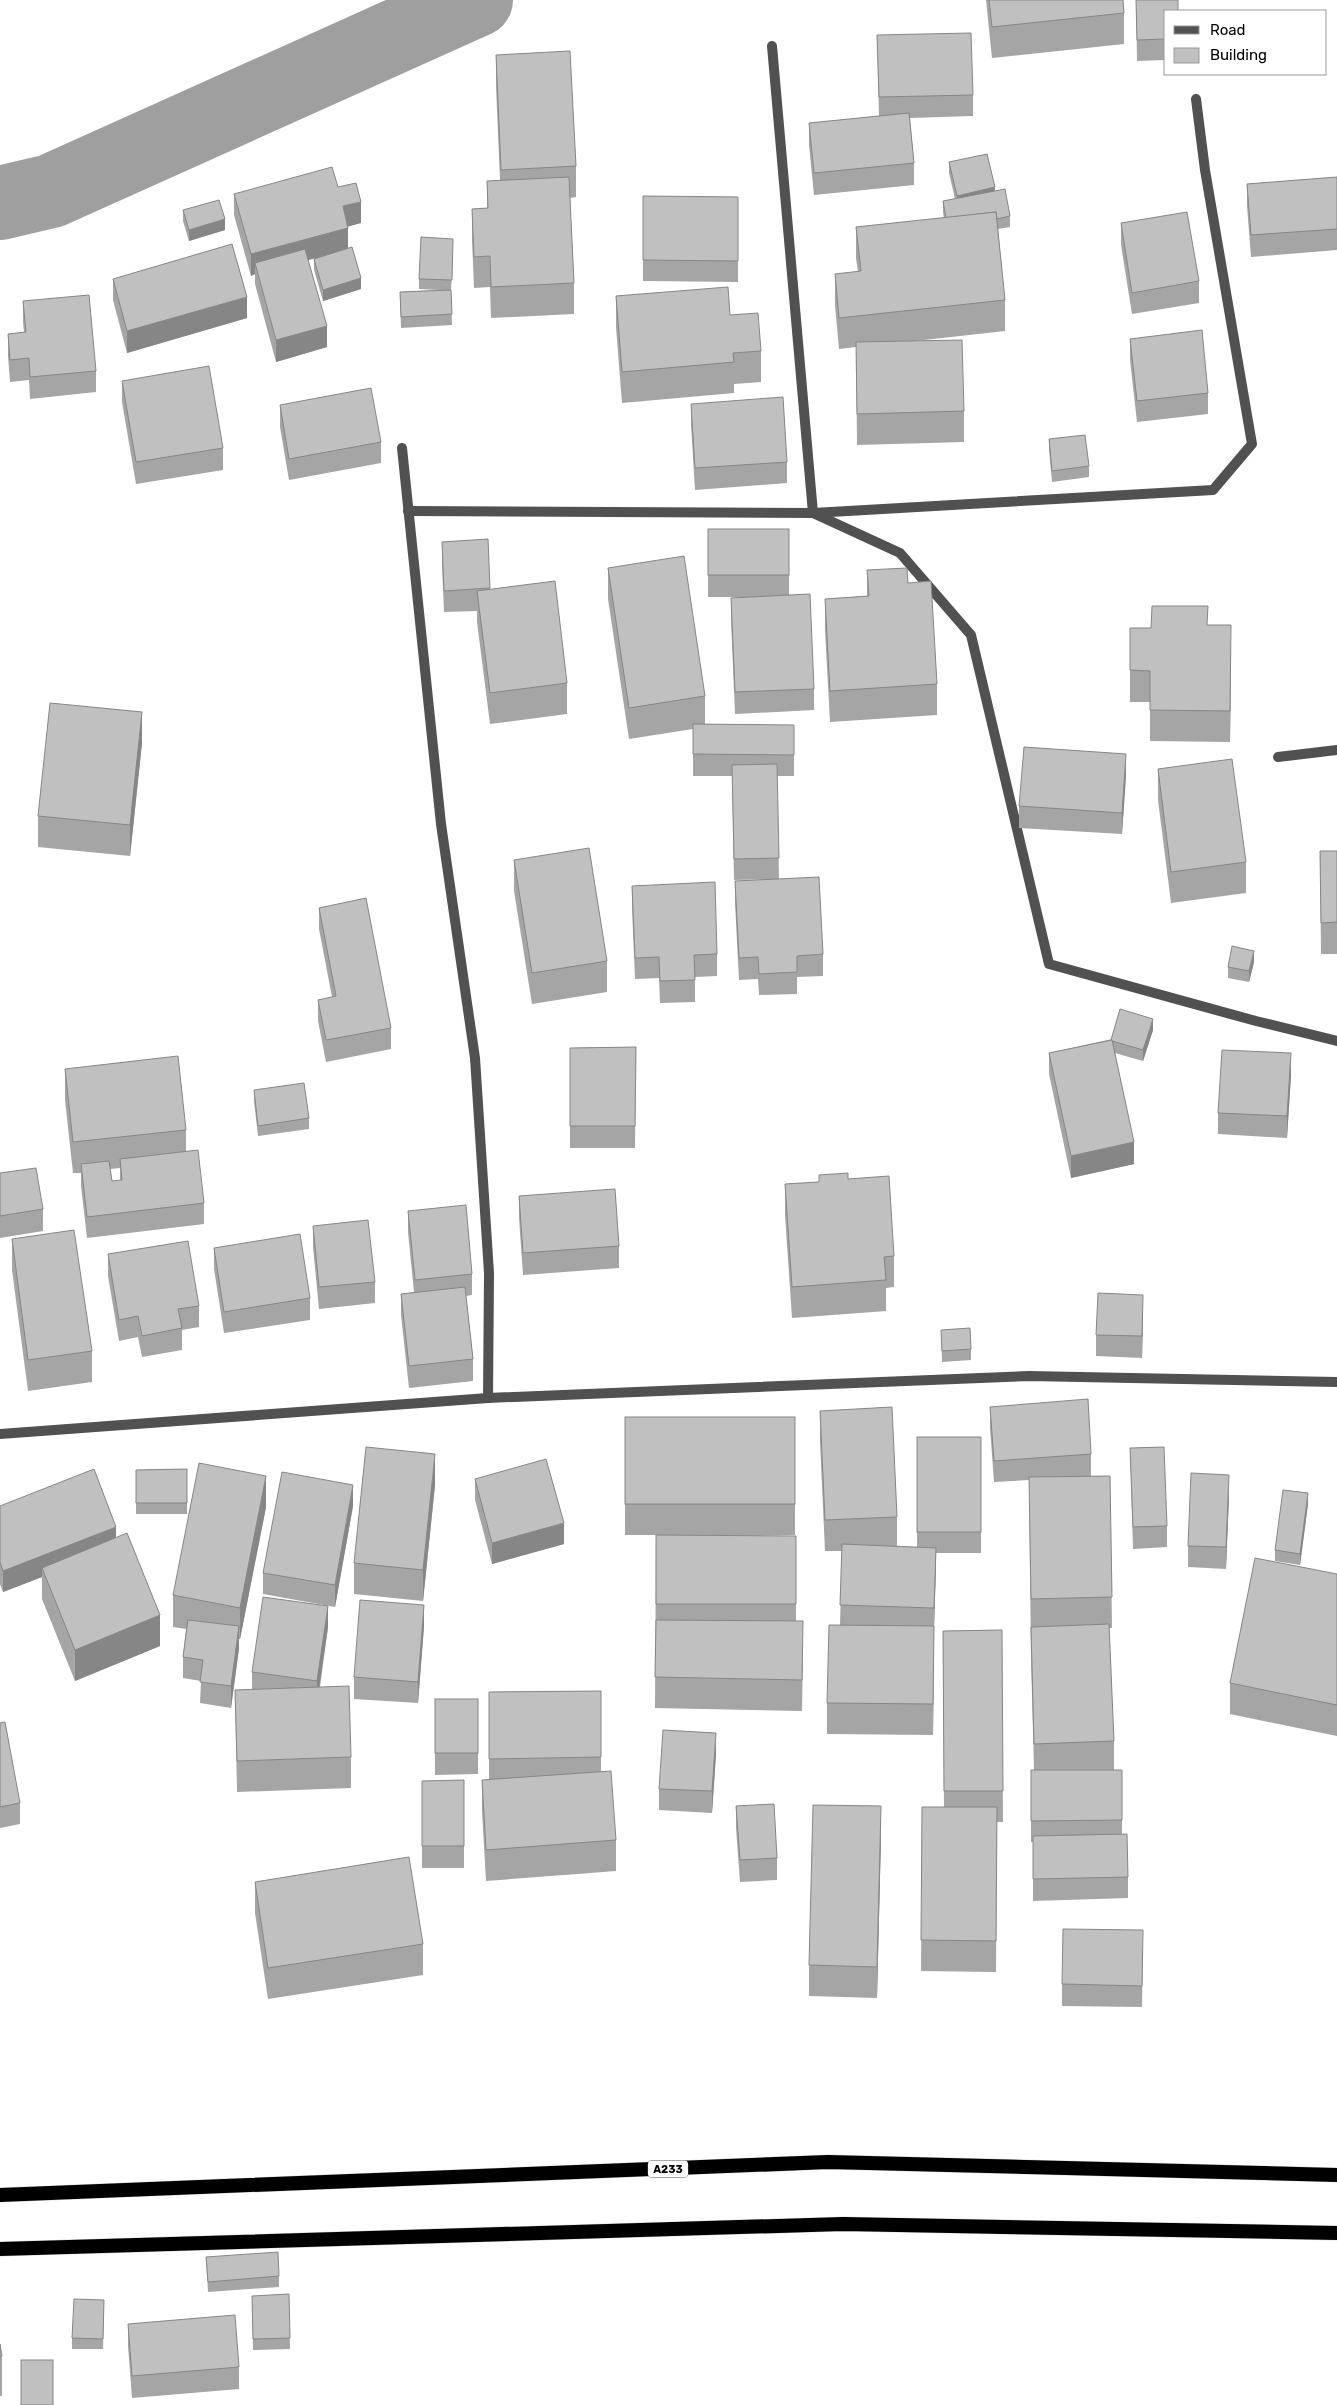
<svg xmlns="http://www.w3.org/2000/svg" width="1337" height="2405" viewBox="0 0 1337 2405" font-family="Rubik,sans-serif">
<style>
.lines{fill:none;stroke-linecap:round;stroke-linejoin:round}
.river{stroke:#9f9f9f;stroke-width:74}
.trunk-casing{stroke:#dbdbdb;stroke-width:15}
.minor{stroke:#515151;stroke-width:10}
.trunk{stroke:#000;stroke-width:14}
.wall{fill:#a5a5a5;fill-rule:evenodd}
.shaded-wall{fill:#868686}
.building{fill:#c0c0c0;stroke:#868686}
.labels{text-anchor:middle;stroke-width:4.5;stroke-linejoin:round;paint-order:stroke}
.shield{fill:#fff;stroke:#4c4c4c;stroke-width:1}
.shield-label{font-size:11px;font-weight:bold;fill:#000}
</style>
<rect width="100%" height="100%" fill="#fff"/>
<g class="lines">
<!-- river -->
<polyline class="river" points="0,203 51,191 476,0"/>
<!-- trunk casing -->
<g class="trunk-casing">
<g id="trunk">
<polyline points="0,2195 828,2162 1337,2175"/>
<polyline points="0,2249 843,2224 1337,2233"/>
</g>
</g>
<!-- minor -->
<g class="minor">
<polyline points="772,46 813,513 900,553 971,635 1049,964 1256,1021 1337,1041"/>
<polyline points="402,448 441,824 475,1058 489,1273 488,1398"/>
<polyline points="408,511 813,513 1213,490 1252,444 1205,170 1196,99"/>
<polyline points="1278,757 1337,750"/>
<polyline points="0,1434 488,1398 1029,1376 1337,1382"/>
</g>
<!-- trunk -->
<use href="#trunk" class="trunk"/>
</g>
<!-- wall -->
<g class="wall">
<polygon points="986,0 1123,0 1124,13 1124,44 992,58"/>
<polygon points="1136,0 1178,0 1166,11 1166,60 1137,61"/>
<polygon points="877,35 973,95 973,116 910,118 914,163 914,185 814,195 809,145 809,123 879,116"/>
<polygon points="496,55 576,166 576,197 570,198 574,283 574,314 491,318 490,287 474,288 472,240 472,209 487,208 487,181 500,180 496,86"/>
<polygon points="949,162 995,191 1010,216 1010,227 998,229 1005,300 1005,331 915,341 964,411 964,442 857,445 856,347 839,349 835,305 835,274 858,272 856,258 856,227 944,218 943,212 943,201 955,199 949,173"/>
<polygon points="1337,177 1337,250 1251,257 1247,206 1247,184"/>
<polygon points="338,187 361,223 348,226 348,248 361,289 323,301 314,270 314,259 320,257 308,260 327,347 276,362 255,284 255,274 251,276 234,215 234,194"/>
<polygon points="643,196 738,197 738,282 643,281"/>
<polygon points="183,210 225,230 189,241 183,221"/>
<polygon points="1121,223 1199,281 1199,303 1132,314 1121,245"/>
<polygon points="453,250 451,291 452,325 401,328 400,292 439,290 419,289 419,279"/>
<polygon points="113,279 247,318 127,353 113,300"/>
<polygon points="616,296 730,315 761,351 761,382 734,384 734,393 622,403 616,327"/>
<polygon points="23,301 96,371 96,392 30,399 29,380 10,382 8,356 8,334 24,333 23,322"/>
<polygon points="1130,339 1208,393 1208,414 1137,422 1130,360"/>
<polygon points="122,381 223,448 223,470 136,484 122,402"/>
<polygon points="691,404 787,462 787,483 695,490 691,425"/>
<polygon points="280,405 381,442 381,463 289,480 280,427"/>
<polygon points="1049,439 1089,466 1089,477 1052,482 1049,450"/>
<polygon points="708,529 789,529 789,595 814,689 814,710 735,714 731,619 731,598 747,597 708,597"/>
<polygon points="488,539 490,589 567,683 567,714 490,724 477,622 477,611 444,612 442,564 442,542"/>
<polygon points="608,568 705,696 705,724 794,725 794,776 777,776 779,879 823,954 823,976 797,977 797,994 759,995 758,979 739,980 735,903 735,881 777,879 734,880 732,776 693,776 693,729 629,739 608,599"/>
<polygon points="867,570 908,583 937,684 937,715 830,722 825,630 825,599 867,596"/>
<polygon points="1208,625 1231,656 1230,742 1150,741 1150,702 1130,702 1130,628 1151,628"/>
<polygon points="142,743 130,856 38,847 38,816"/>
<polygon points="1158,769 1246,862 1246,893 1171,903 1158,800"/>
<polygon points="1126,775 1122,834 1019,828 1019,806"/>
<polygon points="1320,851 1337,851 1337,954 1321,954"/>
<polygon points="514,860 607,961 607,992 532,1004 514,891"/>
<polygon points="632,886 717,954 717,976 695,977 695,1002 660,1003 659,978 635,979 632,907"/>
<polygon points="319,908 391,1028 391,1049 326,1062 318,1021 318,1000 332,997 319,929"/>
<polygon points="1254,962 1249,982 1228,978 1228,967"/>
<polygon points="1153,1030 1143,1061 1115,1053 1134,1164 1071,1178 1049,1074 1049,1053"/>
<polygon points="636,1047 635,1148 570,1148 570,1048"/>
<path d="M65 1069 186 1130V1151L204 1203V1224L87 1238 81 1186V1173H73L65 1100ZM120 1168V1181H112L110 1169Z"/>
<polygon points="1291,1075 1287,1138 1218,1134 1218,1113"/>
<polygon points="254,1090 309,1118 309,1129 258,1136 254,1101"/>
<polygon points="0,1173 43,1209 43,1231 0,1238"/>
<polygon points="819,1175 848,1179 894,1256 894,1287 886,1288 886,1311 792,1318 785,1215 785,1184 819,1182"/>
<polygon points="519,1196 619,1246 619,1268 523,1275 519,1218"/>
<polygon points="408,1211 472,1274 472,1295 466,1296 473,1359 473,1381 409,1388 401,1315 401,1294 414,1292 408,1232"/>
<polygon points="313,1226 375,1282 375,1303 319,1309 313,1247"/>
<polygon points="12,1239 92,1351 92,1382 28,1391 12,1270"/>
<polygon points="214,1248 310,1298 310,1320 224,1333 214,1269"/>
<polygon points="108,1254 199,1306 199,1327 182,1330 182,1350 142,1357 138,1337 119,1341 108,1276"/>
<polygon points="1143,1316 1142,1358 1096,1356 1096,1335"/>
<polygon points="941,1330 971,1349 971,1360 942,1362"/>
<polygon points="990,1407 1091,1454 1091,1476 1083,1476 1110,1476 1112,1628 1109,1628 1114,1741 1114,1770 1122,1820 1122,1834 1128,1877 1128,1898 1033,1901 1033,1842 1031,1842 1031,1770 1034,1770 1031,1658 1029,1480 994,1482 990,1428"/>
<polygon points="820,1411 897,1517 897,1546 917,1547 917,1437 981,1437 981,1553 936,1553 934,1626 933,1735 827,1734 827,1703 840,1625 842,1551 825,1551 820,1442"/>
<rect x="625" y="1417" width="170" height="118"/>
<polygon points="1130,1448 1167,1526 1167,1547 1133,1549"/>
<polygon points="187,1469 187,1514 136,1514 136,1470"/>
<polygon points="475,1479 564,1544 492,1564 475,1500"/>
<polygon points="435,1485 423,1601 354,1594 354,1563"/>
<polygon points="1229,1496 1226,1569 1188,1567 1188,1546"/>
<polygon points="1308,1504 1300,1565 1275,1561 1275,1550"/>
<polygon points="0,1506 116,1538 160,1646 75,1681 42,1599 42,1577 3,1592 0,1584"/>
<polygon points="353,1506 335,1607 263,1594 263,1573"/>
<polygon points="266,1507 240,1639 239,1639 239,1648 231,1708 200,1703 201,1681 183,1678 183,1657 186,1629 173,1627 173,1595"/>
<polygon points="656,1535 796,1536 796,1621 803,1652 802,1711 655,1708"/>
<polygon points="1337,1574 1337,1736 1230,1714 1230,1683"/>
<polygon points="424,1626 418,1703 354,1699 354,1677"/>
<polygon points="328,1627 320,1687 351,1757 351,1788 237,1792 235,1690 252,1689 252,1672"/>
<polygon points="1002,1630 1003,1822 997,1822 996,1972 921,1971 922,1807 944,1807 943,1631"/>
<polygon points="601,1691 601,1771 616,1840 616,1871 486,1881 482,1811 482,1780 489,1780 489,1692"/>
<polygon points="435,1699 478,1699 478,1774 435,1775"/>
<polygon points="0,1723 20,1803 20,1824 0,1828"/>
<polygon points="716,1754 712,1813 659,1810 659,1789"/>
<polygon points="464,1780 464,1868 422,1868 422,1781"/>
<polygon points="736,1806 777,1858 777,1880 740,1882 736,1828"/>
<polygon points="881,1837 877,1998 809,1996 809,1965"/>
<polygon points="255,1882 423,1944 423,1975 268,1999 255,1913"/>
<polygon points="1143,1951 1142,2007 1062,2006 1062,1984"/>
<polygon points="206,2257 279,2276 279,2287 208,2292"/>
<polygon points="289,2294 290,2349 253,2350 252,2296"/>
<polygon points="104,2311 103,2349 72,2349 72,2338"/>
<polygon points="128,2324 239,2367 239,2389 132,2398 128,2346"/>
<polygon points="0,2344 2,2356 2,2396 0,2396"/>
</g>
<!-- shaded-wall -->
<g class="shaded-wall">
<polygon points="995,187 995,198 957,207 957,196"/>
<polygon points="361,202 361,223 343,228 343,206"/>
<polygon points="225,219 225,230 189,241 189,230"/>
<polygon points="348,228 348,249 258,274 255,263 255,274 251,276 251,254"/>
<polygon points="361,278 361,289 323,301 323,290"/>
<polygon points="247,297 247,318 127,353 127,331"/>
<polygon points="327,326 327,347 276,362 276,340"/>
<polygon points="1231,625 1231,656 1230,742 1230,711"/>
<polygon points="142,712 142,743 130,856 130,825"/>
<polygon points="1126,754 1126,775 1122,834 1122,813"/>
<polygon points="1254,951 1254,962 1249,982 1249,971"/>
<polygon points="1153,1019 1153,1030 1143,1061 1143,1050"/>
<polygon points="1291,1053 1291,1075 1287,1138 1287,1116"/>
<polygon points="1134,1142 1134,1164 1071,1178 1071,1156"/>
<polygon points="1143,1295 1143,1316 1142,1358 1142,1336"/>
<polygon points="435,1454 435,1485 423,1601 423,1570"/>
<polygon points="1229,1475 1229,1496 1226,1569 1226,1547"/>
<polygon points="266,1476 266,1507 240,1639 240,1608"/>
<polygon points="353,1485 353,1506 335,1607 335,1585"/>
<polygon points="1308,1493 1308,1504 1300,1565 1300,1554"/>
<polygon points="564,1523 564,1544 492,1564 492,1543"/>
<polygon points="116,1527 116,1548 42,1568 42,1577 3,1592 3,1571"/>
<polygon points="936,1548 936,1569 934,1630 934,1608"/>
<polygon points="424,1605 424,1626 418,1703 418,1682"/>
<polygon points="328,1606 328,1627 317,1702 317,1681"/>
<polygon points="160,1615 160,1646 75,1681 75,1650"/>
<polygon points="239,1626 239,1648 231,1708 231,1686"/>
<polygon points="934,1626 934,1657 933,1735 933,1704"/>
<polygon points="716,1733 716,1754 712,1813 712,1791"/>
<polygon points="881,1806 881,1837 877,1998 877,1967"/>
</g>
<!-- building -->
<g class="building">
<polygon points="989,0 1123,0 1124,13 992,27"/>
<polygon points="1136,0 1178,0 1178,11 1166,11 1166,39 1137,40"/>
<polygon points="971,33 973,95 879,97 877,35"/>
<polygon points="570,51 576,166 501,170 496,55"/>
<polygon points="909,113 914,163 814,173 809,123"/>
<polygon points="987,154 995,187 957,196 949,162"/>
<polygon points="332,167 338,187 356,183 361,202 343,206 348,228 251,254 234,194"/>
<polygon points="569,177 574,283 491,287 490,256 474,257 472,209 488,208 487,181"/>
<polygon points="1337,177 1337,229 1251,235 1247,184"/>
<polygon points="1005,189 1010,216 997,219 996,212 946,218 943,201"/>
<polygon points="643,196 738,197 738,261 643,260"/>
<polygon points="219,200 225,219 189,230 183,210"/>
<polygon points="996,212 1005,300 839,318 835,274 861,271 856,227"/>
<polygon points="1187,212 1199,281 1132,293 1121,223"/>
<polygon points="421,237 453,239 452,280 419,279"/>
<polygon points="232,244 247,297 127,331 113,279"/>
<polygon points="352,247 361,278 323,290 314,259"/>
<polygon points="305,249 327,326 276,340 255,263"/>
<polygon points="728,287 730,315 758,313 761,351 733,353 734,362 622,372 616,296"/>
<polygon points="451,290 452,314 401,317 400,292"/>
<polygon points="89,295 96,371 30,377 29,358 10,360 8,334 26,332 23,301"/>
<polygon points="1202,330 1208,393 1137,401 1130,339"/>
<polygon points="962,340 964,411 857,414 856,342"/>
<polygon points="209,366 223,448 136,462 122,381"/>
<polygon points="371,388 381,442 289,459 280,405"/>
<polygon points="783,397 787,462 695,468 691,404"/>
<polygon points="1085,435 1089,466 1052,471 1049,439"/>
<rect x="708" y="529" width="81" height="46"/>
<polygon points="488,539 490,588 444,591 442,542"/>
<polygon points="684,556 705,696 629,708 608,568"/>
<polygon points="907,568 908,583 931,581 937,684 830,691 825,599 869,596 867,570"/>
<polygon points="555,581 567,683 490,693 477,591"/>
<polygon points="810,594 814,689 735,692 731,598"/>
<polygon points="1152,606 1208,606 1207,625 1231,625 1230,711 1150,710 1150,671 1130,670 1130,628 1151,628"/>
<polygon points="50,703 142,712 130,825 38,816"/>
<polygon points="693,724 794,725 794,755 693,754"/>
<polygon points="1024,747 1126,754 1122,813 1019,806"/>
<polygon points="1232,759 1246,862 1171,872 1158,769"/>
<polygon points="777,764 779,858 734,859 732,765"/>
<polygon points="589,848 607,961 532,973 514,860"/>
<polygon points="1320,851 1337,851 1337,922 1321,923"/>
<polygon points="819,877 823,954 797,956 797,972 759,974 758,957 739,958 735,881"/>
<polygon points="715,882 717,954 694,955 695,980 660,981 659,957 635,958 632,886"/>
<polygon points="366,898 391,1028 326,1040 318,1000 336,996 319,908"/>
<polygon points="1232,946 1254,951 1249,971 1228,967"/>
<polygon points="1120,1009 1153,1019 1143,1050 1112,1041 1112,1040 1111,1040"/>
<polygon points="1112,1040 1134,1142 1071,1156 1049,1053"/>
<polygon points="636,1047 635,1126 570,1126 570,1048"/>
<polygon points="1222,1050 1291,1053 1287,1116 1218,1113"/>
<polygon points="178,1056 186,1130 73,1142 65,1069"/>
<polygon points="304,1083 309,1118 258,1126 254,1090"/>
<polygon points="198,1150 204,1203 87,1217 81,1164 109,1161 112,1181 122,1180 120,1159"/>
<polygon points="36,1168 43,1209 0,1216 0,1173"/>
<polygon points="848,1173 848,1179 889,1176 894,1256 884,1257 886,1280 792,1287 785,1184 819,1182 819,1175"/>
<polygon points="615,1189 619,1246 523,1253 519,1196"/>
<polygon points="466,1205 472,1274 415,1280 408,1211"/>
<polygon points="368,1220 375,1282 319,1287 313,1226"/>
<polygon points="74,1230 92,1351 28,1360 12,1239"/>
<polygon points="300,1234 310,1298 224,1312 214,1248"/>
<polygon points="188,1241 199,1306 178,1309 182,1328 142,1336 138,1316 119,1320 108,1254"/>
<polygon points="465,1287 473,1359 409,1366 401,1294"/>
<polygon points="1098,1293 1143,1295 1142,1336 1096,1335"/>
<polygon points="970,1328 971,1349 942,1351 941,1330"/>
<polygon points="1088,1399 1091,1454 994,1461 990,1407"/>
<polygon points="892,1407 897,1517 825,1520 820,1411"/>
<rect x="625" y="1417" width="170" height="87"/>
<rect x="917" y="1437" width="64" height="95"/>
<polygon points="366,1447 435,1454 423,1570 354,1563"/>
<polygon points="1164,1447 1167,1526 1133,1527 1130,1448"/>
<polygon points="546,1459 564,1523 492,1543 475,1479"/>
<polygon points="199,1463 266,1476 240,1608 173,1595"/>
<polygon points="94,1469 116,1527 3,1571 0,1562 0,1506"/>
<polygon points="187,1469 187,1503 136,1503 136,1470"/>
<polygon points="282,1472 353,1485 335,1585 263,1573"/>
<polygon points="1191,1473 1229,1475 1226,1547 1188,1546"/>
<polygon points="1110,1476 1112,1597 1031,1599 1029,1477"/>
<polygon points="1283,1490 1308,1493 1300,1554 1275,1550"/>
<polygon points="127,1533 160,1615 75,1650 42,1568"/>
<polygon points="656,1535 796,1536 796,1604 656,1604"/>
<polygon points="842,1544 936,1548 934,1608 840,1605"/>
<polygon points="1255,1558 1337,1574 1337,1705 1230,1683"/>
<polygon points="263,1597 328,1606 317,1681 252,1672"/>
<polygon points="360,1600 424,1605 418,1682 354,1677"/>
<polygon points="188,1620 239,1626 231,1686 200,1682 203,1660 183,1657"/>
<polygon points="656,1620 803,1621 802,1680 655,1677"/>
<polygon points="1109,1624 1114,1741 1034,1744 1031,1627"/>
<polygon points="829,1625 934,1626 933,1704 827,1703"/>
<polygon points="1002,1630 1003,1791 944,1791 943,1631"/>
<polygon points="349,1686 351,1757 237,1761 235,1690"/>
<polygon points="601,1691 601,1757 489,1759 489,1692"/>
<rect x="435" y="1699" width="43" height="54"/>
<polygon points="5,1722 20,1803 0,1807 0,1723"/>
<polygon points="663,1730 716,1733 712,1791 659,1789"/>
<polygon points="1031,1770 1122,1770 1122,1820 1031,1821"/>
<polygon points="611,1771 616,1840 486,1850 482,1780"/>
<polygon points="464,1780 464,1846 422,1846 422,1781"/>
<polygon points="774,1804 777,1858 740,1860 736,1806"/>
<polygon points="813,1805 881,1806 877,1967 809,1965"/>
<polygon points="922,1807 997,1807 996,1941 921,1940"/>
<polygon points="1127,1834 1128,1877 1033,1879 1033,1836"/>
<polygon points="409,1857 423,1944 268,1968 255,1882"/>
<polygon points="1063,1929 1143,1930 1142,1986 1062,1984"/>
<polygon points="278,2252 279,2276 208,2282 206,2257"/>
<polygon points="289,2294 290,2338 253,2339 252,2296"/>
<polygon points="74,2299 104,2300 103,2339 72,2338"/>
<polygon points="235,2315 239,2367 132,2376 128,2324"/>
<polygon points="0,2344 2,2356 0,2357"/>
<rect x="21" y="2360" width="32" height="45"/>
</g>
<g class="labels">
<!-- shield labels -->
<rect class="shield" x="648" y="2160.5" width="40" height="17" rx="4"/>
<g class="shield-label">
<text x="668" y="2173">A233</text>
</g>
</g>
<!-- legend -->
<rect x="1164" y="10" width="162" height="65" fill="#ffffff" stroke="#999999"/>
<rect x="1174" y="26" width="25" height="8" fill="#515151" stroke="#999999"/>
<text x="1210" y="35" font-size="15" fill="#000000">Road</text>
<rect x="1174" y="48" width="25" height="15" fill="#c0c0c0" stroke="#999999"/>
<text x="1210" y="60" font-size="15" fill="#000000">Building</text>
</svg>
